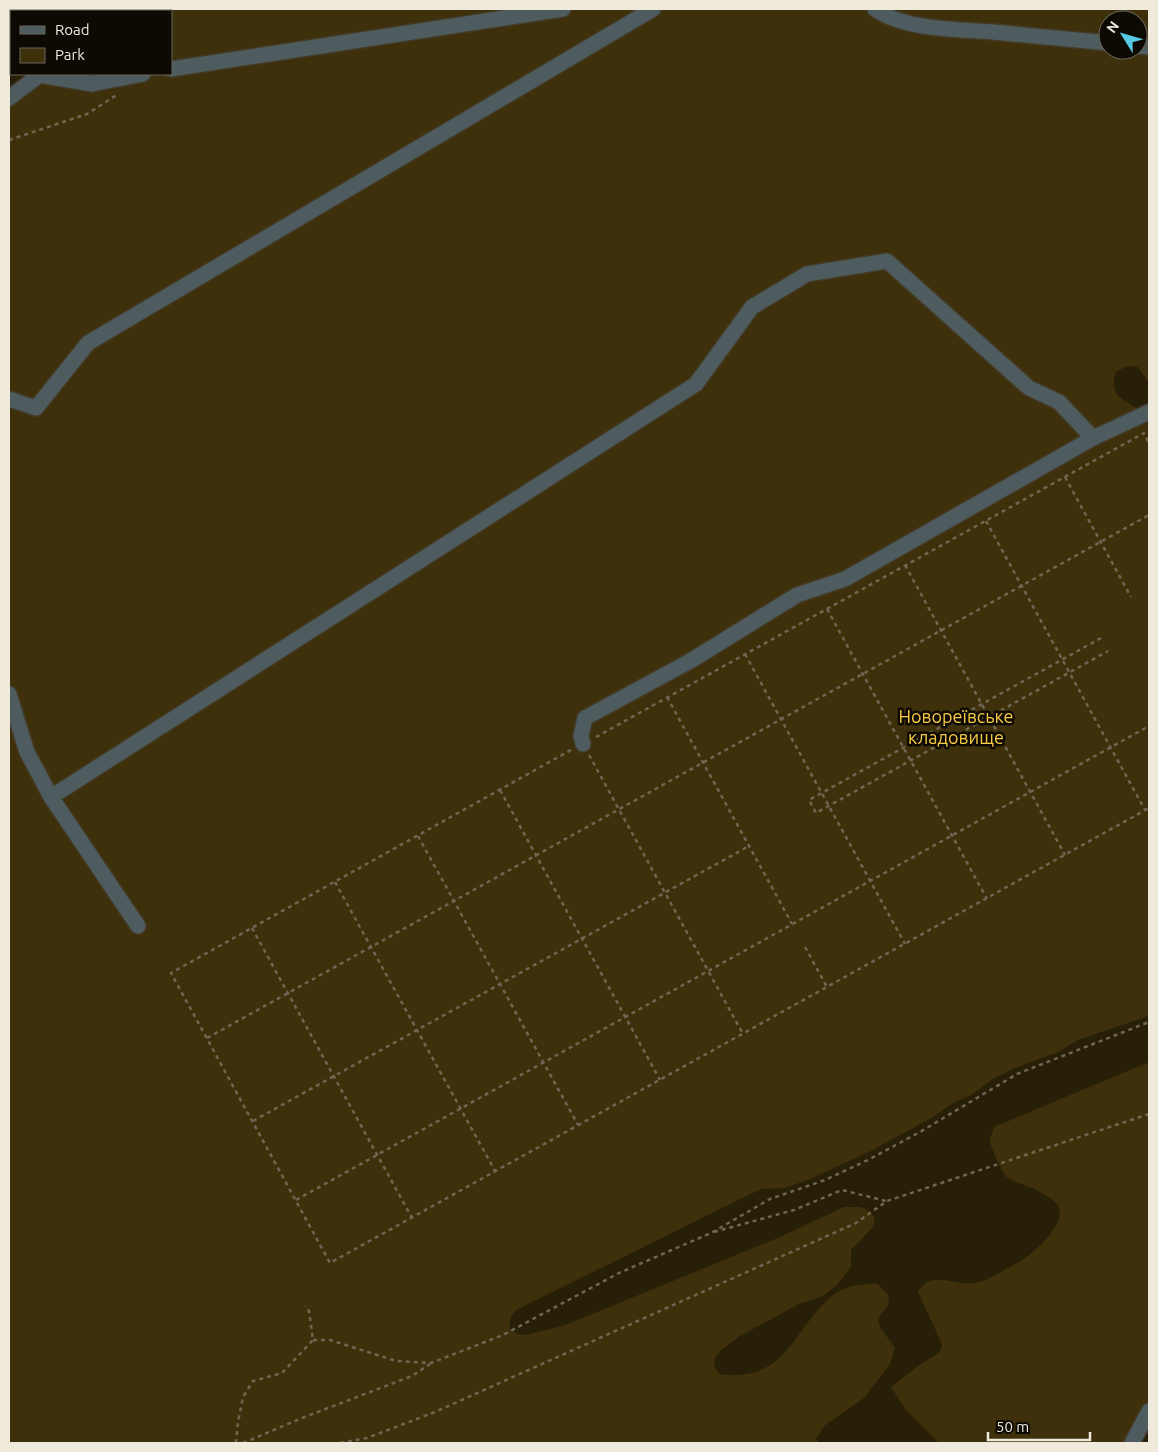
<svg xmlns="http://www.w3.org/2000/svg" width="1158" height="1452" viewBox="0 0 1158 1452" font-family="Ubuntu,sans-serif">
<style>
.green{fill:#3d300a;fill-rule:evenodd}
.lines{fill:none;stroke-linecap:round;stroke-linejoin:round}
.minor-casing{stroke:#443b26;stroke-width:18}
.path{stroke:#6f6753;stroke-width:2.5;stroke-dasharray:4 4;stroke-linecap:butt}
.minor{stroke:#4e5c5f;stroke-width:15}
.labels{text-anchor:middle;stroke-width:5;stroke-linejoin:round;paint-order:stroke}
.park-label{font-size:18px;fill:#f9ca43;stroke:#0d0a03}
</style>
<rect width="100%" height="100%" fill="#281f08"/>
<!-- green -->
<g class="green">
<path d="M134 9H1149V383L1138 367 1127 366 1116 372C1107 401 1128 398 1143 414 1146 417 1147 422 1149 425V1016L1078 1040 1058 1052 1015 1068 993 1079 973 1094 953 1103 933 1117 871 1151 808 1180 785 1188 761 1189 520 1308C511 1313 509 1318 510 1328L517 1334 525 1335 563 1326 780 1237 844 1207H861L869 1211 875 1218 873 1227 851 1250V1267L836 1286 823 1296 799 1304 740 1336 720 1351 715 1358 714 1367 720 1374C786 1384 793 1328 833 1295 845 1285 864 1284 878 1284L889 1296 888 1305 878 1319 880 1327 895 1348 890 1364 864 1398 824 1426 816 1439 820 1443H9V102L50 74H171V11H131ZM1108 20H1138V50H1108Z"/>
<path d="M1149 1062V1415L1129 1443H939L905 1409 891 1387 918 1366 940 1352 942 1344 918 1292C930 1269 954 1286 974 1283 985 1282 1008 1268 1019 1262 1033 1254 1067 1225 1058 1206 1054 1200 1046 1195 1040 1192 1031 1186 1018 1184 1008 1178 1003 1175 991 1148 990 1141 990 1137 993 1131 994 1127Z"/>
</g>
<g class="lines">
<!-- minor casing -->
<g class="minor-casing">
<g id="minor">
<path d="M875 9C904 30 958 29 993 32 1032 36 1070 39 1108 43"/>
<polyline points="124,11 128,9"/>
<polyline points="1138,46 1149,47"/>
<polyline points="171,69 563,9"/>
<polyline points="39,75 92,84 143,74"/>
<polyline points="9,98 41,74"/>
<polyline points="9,399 36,408 88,343 653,9"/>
<polyline points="1093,438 1149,412"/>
<polyline points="9,694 27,752 51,797 138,926"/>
<polyline points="51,797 696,384 752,307 807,274 887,261 1029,388 1059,402 1093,438 845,579 797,595 692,660 585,718 581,736 583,744"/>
<polyline points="1132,1443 1149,1411"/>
</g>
</g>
<!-- path -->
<g class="path">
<polyline points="9,140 87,114 118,94"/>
<polyline points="1065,477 1131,597"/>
<polyline points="986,521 1145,810"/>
<polyline points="905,565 1065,855"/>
<polyline points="827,609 987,899"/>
<polyline points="1101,638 809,800 816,813 1108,651"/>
<polyline points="745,654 905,944"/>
<polyline points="667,697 792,924"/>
<polyline points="596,737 1144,433 1149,443"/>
<polyline points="571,750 171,973 330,1263 1149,808"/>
<polyline points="589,755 743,1034"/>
<polyline points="500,790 660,1080"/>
<polyline points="418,836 578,1125"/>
<polyline points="335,882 495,1171"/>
<polyline points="252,928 412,1218"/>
<polyline points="805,947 827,987"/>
<polyline points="207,1038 1149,515"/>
<polyline points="253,1121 749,846"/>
<polyline points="296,1200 1149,726"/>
<polyline points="714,1232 794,1210 842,1190 886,1201"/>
<polyline points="313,1340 330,1340 396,1361 431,1363 503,1335 619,1273 711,1233 770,1199 825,1180 868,1160 920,1132 1017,1074 1149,1022"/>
<polyline points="236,1443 238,1422 243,1397 253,1381 282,1373 313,1340 309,1311 305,1306"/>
<polyline points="243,1443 302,1418 412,1376 430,1364"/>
<polyline points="340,1443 367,1438 435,1412 856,1223 887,1201 1149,1114"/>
</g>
<!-- minor -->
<use href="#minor" class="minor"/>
</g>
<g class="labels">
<!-- park labels -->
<g class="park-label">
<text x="956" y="723">Новореївське<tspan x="956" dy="21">кладовище</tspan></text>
</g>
</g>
<!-- border -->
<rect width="1158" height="1452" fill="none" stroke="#f0eadc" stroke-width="20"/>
<!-- legend -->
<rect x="10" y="10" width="162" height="65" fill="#0d0a03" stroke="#68645a"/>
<rect x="20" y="26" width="25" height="8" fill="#4e5c5f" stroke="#68645a"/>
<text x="55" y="35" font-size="15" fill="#f0eadc">Road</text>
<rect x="20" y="48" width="25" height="15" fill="#3d300a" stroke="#68645a"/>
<text x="55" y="60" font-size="15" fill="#f0eadc">Park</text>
<!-- north arrow -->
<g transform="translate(1123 35) rotate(307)"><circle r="24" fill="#0d0a03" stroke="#68645a"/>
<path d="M0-4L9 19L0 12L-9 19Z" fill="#57c9e2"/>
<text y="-8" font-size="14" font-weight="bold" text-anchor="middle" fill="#f0eadc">N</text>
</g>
<!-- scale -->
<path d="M988 1432v8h102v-8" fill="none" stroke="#f0eadc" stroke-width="2.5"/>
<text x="996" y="1432" font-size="15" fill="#f0eadc" stroke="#0d0a03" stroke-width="4" paint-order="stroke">50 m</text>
</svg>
